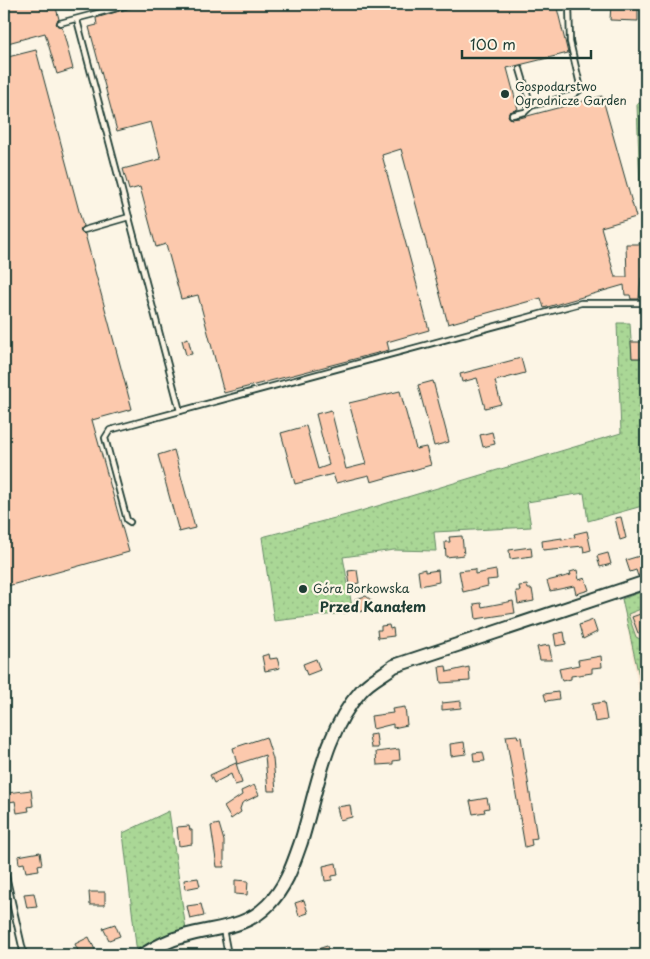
<svg xmlns="http://www.w3.org/2000/svg" width="650" height="959" viewBox="0 0 650 959" font-family="'Playpen Sans',sans-serif">
<style>
.built{fill:#fce8d4}
.grass{fill:url(#grass-dots);stroke:#648a65}
.building{fill:#fcc9ad;stroke:#1f3d34}
.lines{fill:none;stroke-linecap:round;stroke-linejoin:round}
.lane-casing{stroke:#1f3d34;stroke-width:8}
.secondary-casing{stroke:#1f3d34;stroke-width:16}
.lane{stroke:#fcf5e5;stroke-width:4.5}
.secondary{stroke:#fcf5e5;stroke-width:12}
.poi-dot{fill:#1f3d34;stroke:#fcf5e5;stroke-width:2}
.labels{text-anchor:middle;stroke-width:4.5;stroke-linejoin:round;paint-order:stroke}
.poi-label{font-size:12px;fill:#1f3d34;stroke:#fcf5e5;text-anchor:start}
.neighbourhood-label{font-size:14px;font-weight:bold;fill:#1f3d34;stroke:#fcf5e5}
</style>
<defs>
<pattern id="grass-dots" width="8" height="8" patternUnits="userSpaceOnUse" patternTransform="scale(1.25)"><rect width="8" height="8" fill="#aad796"/><path d="M2 2h.1M6 6h.1" fill="none" stroke="#92b982" stroke-width="1.8" stroke-linecap="round"/></pattern>
</defs>
<rect width="100%" height="100%" fill="#fcf5e5"/>
<filter id="ink" filterUnits="userSpaceOnUse"><feTurbulence type="fractalNoise" baseFrequency=".02" numOctaves="2"/><feDisplacementMap in="SourceGraphic" scale="10" xChannelSelector="R" yChannelSelector="G"/><feConvolveMatrix kernelMatrix="1 2 1 2 8 2 1 2 1" color-interpolation-filters="sRGB"/></filter>
<g filter="url(#ink)">
<!-- built -->
<polygon class="built" points="646,590 646,718 644,719 622,599"/>
<!-- grass -->
<g class="grass">
<polygon points="646,100 646,104 642,104 642,109 646,109 646,215 641,216 637,104"/>
<polygon points="617,323 630,323 632,358 646,358 646,505 588,521 584,493 527,502 531,527 434,532 436,551 394,550 343,557 353,612 274,621 262,537 354,513 621,433"/>
<polygon points="641,592 646,607 628,614 636,637 640,639 646,637 646,689 642,690 622,599"/>
<polygon points="169,811 186,930 158,939 137,954 123,833"/>
</g>
<!-- building -->
<g class="building">
<polygon points="4,4 55,4 59,19 56,24 62,27 73,69 57,74 45,33 4,44"/>
<polygon points="143,4 556,4 568,53 507,68 518,109 510,112 508,116 511,119 520,118 602,96 636,217 601,227 615,277 627,277 626,244 645,244 646,278 641,278 639,299 631,299 630,295 625,295 624,285 544,308 541,298 448,324 401,149 382,155 429,330 387,342 389,350 224,393 198,295 181,299 166,244 156,247 140,187 129,190 123,169 161,159 151,122 117,131 89,27 97,25 96,18"/>
<polygon points="611,4 638,4 638,21 610,20"/>
<polygon points="36,50 83,226 80,231 85,234 132,409 92,420 129,552 4,587 4,58"/>
<polygon points="188,338 192,354 186,355 182,340"/>
<polygon points="631,342 646,342 646,358 632,358"/>
<polygon points="521,358 525,373 495,381 501,404 485,408 477,378 462,382 460,374"/>
<polygon points="433,381 449,442 434,446 418,385"/>
<polygon points="400,391 416,449 426,447 431,465 371,482 369,475 336,483 333,474 295,484 281,433 306,426 318,469 329,465 316,414 331,410 346,469 366,464 349,403"/>
<polygon points="492,432 495,444 483,447 480,435"/>
<polygon points="174,450 195,528 179,532 158,455"/>
<polygon points="621,517 626,538 620,540 615,518"/>
<polygon points="587,531 591,550 584,552 583,546 543,550 542,541 562,538 562,540 575,537 574,534"/>
<polygon points="462,536 464,555 446,557 445,542 450,542 449,537"/>
<polygon points="531,547 532,556 510,559 509,550"/>
<polygon points="608,553 611,564 600,567 597,556"/>
<polygon points="643,555 646,566 638,576 636,570 630,572 626,560"/>
<polygon points="425,569 425,572 438,570 439,582 420,586 418,571"/>
<polygon points="475,569 475,574 496,570 497,579 487,580 488,586 463,592 459,571"/>
<polygon points="357,570 359,583 350,585 348,571"/>
<polygon points="577,570 579,580 585,578 589,590 576,594 574,586 550,591 547,581 571,575 570,572"/>
<polygon points="527,585 528,589 532,589 534,601 518,604 516,591 520,591 519,586"/>
<polygon points="366,596 371,600 370,609 359,612 355,599"/>
<polygon points="513,601 515,613 476,619 474,604 481,603 482,607"/>
<polygon points="646,612 646,630 638,633 632,617"/>
<polygon points="593,620 597,632 583,639 579,625"/>
<polygon points="389,625 390,629 393,628 394,636 378,638 377,630 381,630 381,626"/>
<polygon points="564,632 566,644 556,646 554,634"/>
<polygon points="549,645 552,660 540,660 537,647"/>
<polygon points="269,654 270,659 277,658 280,668 265,671 262,656"/>
<polygon points="601,656 602,667 592,668 592,673 571,676 571,679 562,681 559,669 579,665 578,660"/>
<polygon points="316,659 320,670 307,675 303,664"/>
<polygon points="446,666 447,672 469,667 470,681 441,683 439,667"/>
<polygon points="558,692 559,699 546,701 544,694"/>
<polygon points="461,701 461,708 442,710 442,703"/>
<polygon points="604,702 607,720 595,722 592,704"/>
<polygon points="405,707 407,725 393,728 393,724 373,729 371,716 393,713 392,709"/>
<polygon points="376,734 378,748 371,748 369,735"/>
<polygon points="517,735 518,738 521,737 537,838 531,839 532,845 525,847 506,736"/>
<polygon points="266,737 273,759 276,791 268,791 265,755 237,764 233,748"/>
<polygon points="464,742 466,754 451,756 450,744"/>
<polygon points="399,749 400,760 393,761 393,764 377,765 376,752"/>
<polygon points="483,752 485,761 474,762 473,753"/>
<polygon points="236,763 242,783 235,785 231,774 214,783 210,775"/>
<polygon points="254,785 259,795 242,803 240,809 241,812 231,819 224,807 242,795 241,791"/>
<polygon points="31,790 33,806 28,807 29,811 17,813 15,801 9,802 7,793"/>
<polygon points="487,798 489,808 484,809 485,812 473,814 470,801"/>
<polygon points="350,805 352,817 340,820 337,807"/>
<polygon points="219,824 224,841 224,867 217,867 211,826"/>
<polygon points="189,826 190,830 192,830 192,844 179,846 177,827"/>
<polygon points="40,852 42,864 38,865 39,870 26,872 24,863 19,864 18,856"/>
<polygon points="336,863 338,875 332,876 332,880 325,881 323,866"/>
<polygon points="198,878 200,886 185,889 184,880"/>
<polygon points="235,880 248,881 247,895 235,894"/>
<polygon points="89,892 105,892 105,905 90,905"/>
<polygon points="34,893 37,907 27,908 24,894"/>
<polygon points="304,900 308,913 299,916 295,903"/>
<polygon points="201,904 204,916 190,919 187,906"/>
<polygon points="115,924 120,936 109,940 103,928"/>
<polygon points="89,937 96,952 90,955 80,955 75,944"/>
<polygon points="327,946 330,955 302,955 302,954"/>
</g>
<g class="lines">
<!-- lane casing -->
<g class="lane-casing">
<g id="lane">
<polyline points="77,20 180,411"/>
<polyline points="60,23 132,4"/>
<polyline points="520,69 531,106 573,95 581,89 570,42 569,4"/>
<polyline points="512,115 525,112 531,106"/>
<polyline points="84,230 129,217"/>
<polyline points="130,522 127,520 105,438 110,430 581,303 646,303"/>
<polyline points="4,867 24,955"/>
<polyline points="223,929 228,955"/>
</g>
</g>
<!-- secondary casing -->
<g class="secondary-casing">
<path id="secondary" d="M143 955C157 946 169 940 184 936 214 927 245 929 268 905 286 887 293 865 301 842 317 791 324 732 361 691 369 681 384 674 394 666L646 582"/>
</g>
<!-- lane -->
<use href="#lane" class="lane"/>
<!-- secondary -->
<use href="#secondary" class="secondary"/>
</g>
</g>
<!-- markers -->
<g class="poi-dot">
<circle cx="505" cy="94" r="5"/>
<circle cx="303" cy="589" r="5"/>
</g>
<g class="labels">
<!-- poi labels -->
<g class="poi-label">
<text x="515" y="91">Gospodarstwo<tspan x="515" dy="14">Ogrodnicze Garden</tspan></text>
<text x="313" y="593">Góra Borkowska</text>
</g>
<!-- neighbourhood labels -->
<g class="neighbourhood-label">
<text x="373" y="612">Przed Kanałem</text>
</g>
</g>
<!-- margin -->
<rect width="650" height="959" fill="none" stroke="#fcf5e5" stroke-width="20"/>
<rect x="10" y="10" width="630" height="939" fill="none" stroke="#1f3d34" stroke-width="2" filter="url(#ink)"/>
<!-- scale -->
<path d="M462 50v8h129v-8" fill="none" stroke="#1f3d34" stroke-width="2.5"/>
<text x="470" y="50" font-size="15" fill="#1f3d34" stroke="#fcf5e5" stroke-width="4" paint-order="stroke">100 m</text>
</svg>
